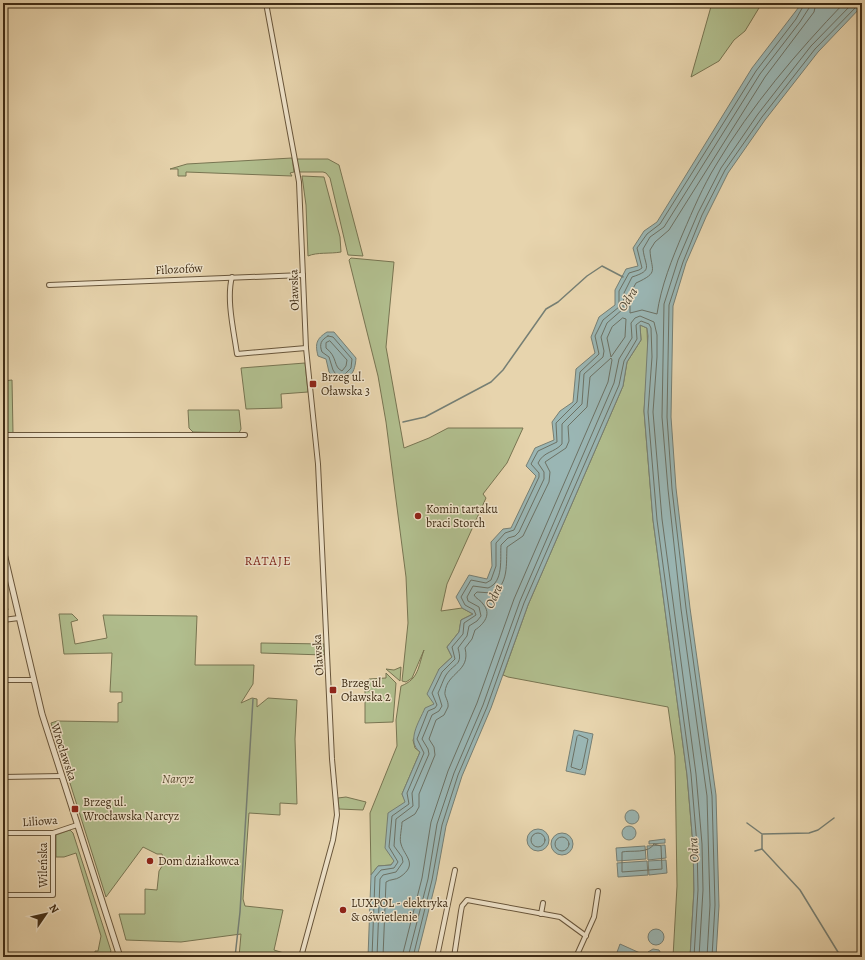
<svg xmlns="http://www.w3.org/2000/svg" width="865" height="960" viewBox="0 0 865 960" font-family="Alegreya,serif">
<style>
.green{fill:#b1be8e;stroke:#787552}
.water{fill:#9ab6b4;stroke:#767f74}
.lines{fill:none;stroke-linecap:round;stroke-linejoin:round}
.shore{stroke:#6c7164;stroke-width:1}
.stream{stroke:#767f74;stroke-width:1.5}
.minor-casing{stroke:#69563b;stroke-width:6}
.tertiary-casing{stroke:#69563b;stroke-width:7}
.minor{stroke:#efe3ca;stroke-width:4}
.tertiary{stroke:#efe3ca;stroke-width:5}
.poi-dot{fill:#8f2418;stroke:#efe3ca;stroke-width:1.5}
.labels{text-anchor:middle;stroke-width:3;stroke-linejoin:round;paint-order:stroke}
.street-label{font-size:12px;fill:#3f2c15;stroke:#efe3ca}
.poi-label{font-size:12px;fill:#3f2c15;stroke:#efe3ca;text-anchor:start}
.park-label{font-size:12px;font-style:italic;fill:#56492d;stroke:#efe3ca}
.water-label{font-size:13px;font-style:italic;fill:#514835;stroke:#efe3ca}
.neighbourhood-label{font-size:13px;letter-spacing:1px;fill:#7a1f14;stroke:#efe3ca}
</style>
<rect width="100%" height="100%" fill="#e7d4ad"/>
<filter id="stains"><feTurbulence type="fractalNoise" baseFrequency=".005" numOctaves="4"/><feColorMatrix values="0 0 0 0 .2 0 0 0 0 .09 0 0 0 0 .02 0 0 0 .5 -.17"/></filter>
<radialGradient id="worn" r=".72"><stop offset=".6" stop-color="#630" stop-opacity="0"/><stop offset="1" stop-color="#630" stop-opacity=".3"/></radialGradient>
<!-- green -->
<g class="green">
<polygon points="712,3 762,3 745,31 734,40 719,61 691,77"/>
<polygon points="292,158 294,172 290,173 292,176 186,172 186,176 178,176 178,169 170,169 187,164"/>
<polygon points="297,159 328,159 339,165 363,256 348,255 330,178 326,173 323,172 299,172"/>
<path d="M302 176 324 177 340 237 341 252C330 254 317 252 308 256L306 205Z"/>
<path d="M351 258 394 262 386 347 404 448 429 438 448 428H523L507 463 483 494 486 498 447 584 441 611 462 608 473 614 461 620 459 632 447 647 452 657 439 669 434 704 413 740 415 748 420 752 402 794 406 802 394 861 391 865 378 866 371 875 370 813 397 746 396 720 401 686C419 679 418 667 424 650L412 678 406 682 402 681 408 623 406 577 386 422 378 376 349 260Z"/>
<polygon points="640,325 647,328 648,357 644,411 653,520 687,775 693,845 694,890 690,957 673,957 677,886 675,756 668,707 508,677 503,675 528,605 623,386 627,362 641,340"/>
<polygon points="305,363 308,392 281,394 282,408 246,409 241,368"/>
<polygon points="12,380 13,433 3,433 3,381"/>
<polygon points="188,410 239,410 241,429 239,433 193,432 189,428"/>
<polygon points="3,586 8,610 3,610"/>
<polygon points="59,614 72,614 78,620 71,622 75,644 107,638 103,615 197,616 195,665 254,665 253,684 241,703 252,698 257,699 257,707 268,698 297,700 295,739 297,804 280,803 280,815 249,813 243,899 245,906 283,910 274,950 297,957 239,957 241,934 181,942 126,940 119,914 145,914 145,889 157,890 159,871 164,863 162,854 157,854 143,847 106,897 51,723 57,721 118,722 118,703 122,702 122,692 110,692 112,653 64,654"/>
<polygon points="261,643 324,644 324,655 261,653"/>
<polygon points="401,667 400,681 386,669 394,670"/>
<polygon points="386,673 396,683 393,722 365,723 365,691 369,691 369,679 386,678"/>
<polygon points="346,797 366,802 363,810 339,809 338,798"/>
<polygon points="70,830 73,833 111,951 107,957 100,957 95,954 95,951 98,951 101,936 76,853 64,857 56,857 56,835"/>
</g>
<!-- water -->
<g class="water">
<path d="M802 3H862V6L818 52 765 120 728 173 706 217 686 263 673 306 671 417 676 488 690 608 716 795 719 906 716 957H690L694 890 693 845 687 775 653 520 644 411 648 336 647 328 640 325 641 340 627 362 623 386 528 605 491 708 462 776 446 826 436 881 417 957H368L371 875 378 866 391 865 394 861 385 848 388 813 405 802 402 794 420 752C406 741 419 722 425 708L434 704 427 694 439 669 452 657 447 647 459 632 461 620 473 614 462 608 456 597 469 575 487 579 492 566 491 542 503 529 511 528 536 476 526 466 535 448 554 440 552 422 560 411 573 402 576 369 595 353 591 337 599 317 615 305V290L626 269 638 266 633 248 644 231 657 222 752 68Z"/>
<path d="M327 332H334L356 358C355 372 351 380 336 380L329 372 326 359 318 356C315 344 316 339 327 332Z"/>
<polygon points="574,730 593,734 585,775 566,771"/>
<circle cx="632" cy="817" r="7"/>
<circle cx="629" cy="833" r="7"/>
<circle cx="538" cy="840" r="11"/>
<circle cx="562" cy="844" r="11"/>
<polygon points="665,839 665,843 649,844 649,841"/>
<polygon points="665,845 666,858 648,860 647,846"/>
<polygon points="645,846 646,859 617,861 616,848"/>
<polygon points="666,860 667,873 649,875 648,861"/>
<polygon points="647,861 648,875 618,877 617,863"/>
<circle cx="656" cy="937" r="8"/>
<polygon points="620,944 640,953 638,957 622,957 616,955"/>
<polygon points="653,949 659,950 663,957 647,957 648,952"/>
</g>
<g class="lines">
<!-- shore -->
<g class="shore">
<path d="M816 3 814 12 765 77 669 230 655 242 650 250C651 271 660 272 636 283L630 294V313L642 310 657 314C661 286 672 259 683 233 693 210 703 186 716 165 751 106 797 52 844 3"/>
<polygon points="623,318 626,319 625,337 611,357 607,338 612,327"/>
<path d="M328 336 333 337 352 359 351 368 343 376H337L333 370 329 357 322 352C319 344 321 340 328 336Z"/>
<path d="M330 341 347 360 346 366 342 371C333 367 338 357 326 348V343Z"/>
<polygon points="579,735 588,739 582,768 580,770 571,767 577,737"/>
<circle cx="538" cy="840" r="7"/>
<circle cx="562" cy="844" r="7"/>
<path d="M654 844 661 846 662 869 622 872V852C631 850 649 854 654 844Z"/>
<polyline points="372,957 375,877 381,870 394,868 398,862 389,847 392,816 409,804 407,793 424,753 417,739 428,711 435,708 437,705 432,693 442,672 455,659 452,647 463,634 464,623 476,615 474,610 465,605 461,597 471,580 486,583 491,580 496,566 496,543 505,533 514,530 539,477 539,473 531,464 538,451 557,442 556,423 577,402 580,372 599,354 595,336 603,320 619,307 619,291 629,273 639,270 642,268 637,248 647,234 660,224 756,71 796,19 805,3"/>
<path d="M377 957 380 879 383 875 396 872 403 862 402 857 394 846 396 819 413 806 412 793 429 754 428 749 422 739 432 715 439 711 442 706 438 693C441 687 443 680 446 675 455 662 463 666 458 648L467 636 469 626 477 621 481 616 479 607 468 601 467 597 473 586 488 588C504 582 500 558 501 545L508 538 515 536 519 532 544 479V472L538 463C544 451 554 453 562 444V424L582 404 584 374 603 357 604 351 601 337 607 323 623 309 624 293 632 277C654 270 645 267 643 249L650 237 664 227 760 74 800 22 809 8 810 3"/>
<path d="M383 957 386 882C390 879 396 880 400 877 419 864 404 856 401 844 399 839 402 828 402 822L415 814 419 807V794L435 755 434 747 429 739 436 720 444 715 448 707C449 701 444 696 445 692 447 672 471 672 465 648L472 639 475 630C484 624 492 614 483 604 481 600 476 599 474 595L477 592 492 593C509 585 506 563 507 547L523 536 549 482 550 472 545 462 566 448 569 441 568 426 587 407 590 377 611 358 612 360 608 382 514 599 477 703 448 771 431 822 422 878 402 957"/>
<polyline points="408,957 428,879 437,824 454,773 483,705 520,601 614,383 619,359 632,338 631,323 635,318 640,316 654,322 657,335 657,357 653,412 662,519 696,774 702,844 703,890 699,957"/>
<polyline points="413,957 432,880 442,825 458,775 487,707 524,603 619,385 624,361 637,339 636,325 641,321 649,324 651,328 652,357 648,412 657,520 691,774 697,845 698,890 694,957"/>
<polyline points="707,957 710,905 707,796 681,609 668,489 662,417 664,304 678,260 698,213 721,168 758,114 811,46 853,3"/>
<polyline points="712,957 715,905 712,796 686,608 672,489 667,417 669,305 683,262 702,215 725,170 762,117 815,49 858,5 862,4"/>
</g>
<!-- stream -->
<g class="stream">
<polyline points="403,422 425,417 491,382 503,370 546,309 558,302 587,276 602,266 623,277"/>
<polyline points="747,823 762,834 809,833 818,830 834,818"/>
<polyline points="762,835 762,849"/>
<polyline points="755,851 762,849 800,890 841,957"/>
<polyline points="235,957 240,912 253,699"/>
</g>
<!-- minor casing -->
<g class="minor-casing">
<g id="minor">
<polyline points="266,3 299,182 306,348 318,464 332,759 337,815 333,840 301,957"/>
<path d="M232 277C226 299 234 332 237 354L306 348"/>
<polyline points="49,285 303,275"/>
<polyline points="3,435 245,435"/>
<polyline points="3,620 19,618"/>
<polyline points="3,680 34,680"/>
<polyline points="3,777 61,776"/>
<polyline points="3,833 53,833 77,825"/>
<polyline points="3,895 53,895 53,833"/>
<polyline points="541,914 543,903"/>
<polyline points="437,957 455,870"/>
<polyline points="454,957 461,911 462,906 467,900 560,917 586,936"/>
<polyline points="576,957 594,917 598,891"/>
</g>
</g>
<!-- tertiary casing -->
<g class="tertiary-casing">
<polyline id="tertiary" points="3,549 42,714 120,957"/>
</g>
<!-- minor -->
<use href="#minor" class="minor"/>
<!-- tertiary -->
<use href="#tertiary" class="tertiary"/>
</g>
<!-- markers -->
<g class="poi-dot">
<rect x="309" y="380" width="8" height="8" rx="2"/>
<circle cx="418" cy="516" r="4"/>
<rect x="329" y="686" width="8" height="8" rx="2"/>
<rect x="71" y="805" width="8" height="8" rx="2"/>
<circle cx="150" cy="861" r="4"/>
<circle cx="343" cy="910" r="4"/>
</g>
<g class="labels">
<!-- street labels -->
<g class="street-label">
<text transform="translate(179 269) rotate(-3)" y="4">Filozofów</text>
<text transform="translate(294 290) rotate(-92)" y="4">Oławska</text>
<text transform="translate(318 655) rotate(-94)" y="4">Oławska</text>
<text transform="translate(64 752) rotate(72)" y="4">Wrocławska</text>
<text transform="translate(40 821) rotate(-4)" y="4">Liliowa</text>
<text transform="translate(43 865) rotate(-90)" y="4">Wileńska</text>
</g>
<!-- poi labels -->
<g class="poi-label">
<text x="321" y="381">Brzeg ul.<tspan x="321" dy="14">Oławska 3</tspan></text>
<text x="426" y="513">Komin tartaku<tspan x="426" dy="14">braci Storch</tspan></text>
<text x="341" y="687">Brzeg ul.<tspan x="341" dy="14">Oławska 2</tspan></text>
<text x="83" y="806">Brzeg ul.<tspan x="83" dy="14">Wrocławska Narcyz</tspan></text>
<text x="158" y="865">Dom działkowca</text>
<text x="351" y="907">LUXPOL - elektryka<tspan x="351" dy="14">&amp; oświetlenie</tspan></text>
</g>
<!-- park labels -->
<g class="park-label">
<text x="178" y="783">Narcyz</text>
</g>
<!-- water labels -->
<g class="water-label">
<text transform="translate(627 299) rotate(-58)" y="5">Odra</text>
<text transform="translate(493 596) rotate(-66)" y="5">Odra</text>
<text transform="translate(693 850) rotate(-94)" y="5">Odra</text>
</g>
<!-- neighbourhood labels -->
<g class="neighbourhood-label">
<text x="268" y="565">RATAJE</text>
</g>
</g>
<!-- margin -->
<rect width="865" height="960" fill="none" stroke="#e7d4ad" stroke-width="16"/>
<rect x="4" y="4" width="857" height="952" fill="none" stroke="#3f2c15" stroke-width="2"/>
<rect x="8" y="8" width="849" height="944" fill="none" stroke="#3f2c15"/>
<!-- north arrow -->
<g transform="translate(46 914) rotate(56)" stroke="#efe3ca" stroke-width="3" paint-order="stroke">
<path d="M0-3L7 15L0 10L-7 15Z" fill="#3f2c15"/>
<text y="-6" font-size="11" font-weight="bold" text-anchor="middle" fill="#3f2c15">N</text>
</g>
<rect width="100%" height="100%" filter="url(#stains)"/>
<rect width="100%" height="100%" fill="url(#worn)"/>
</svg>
